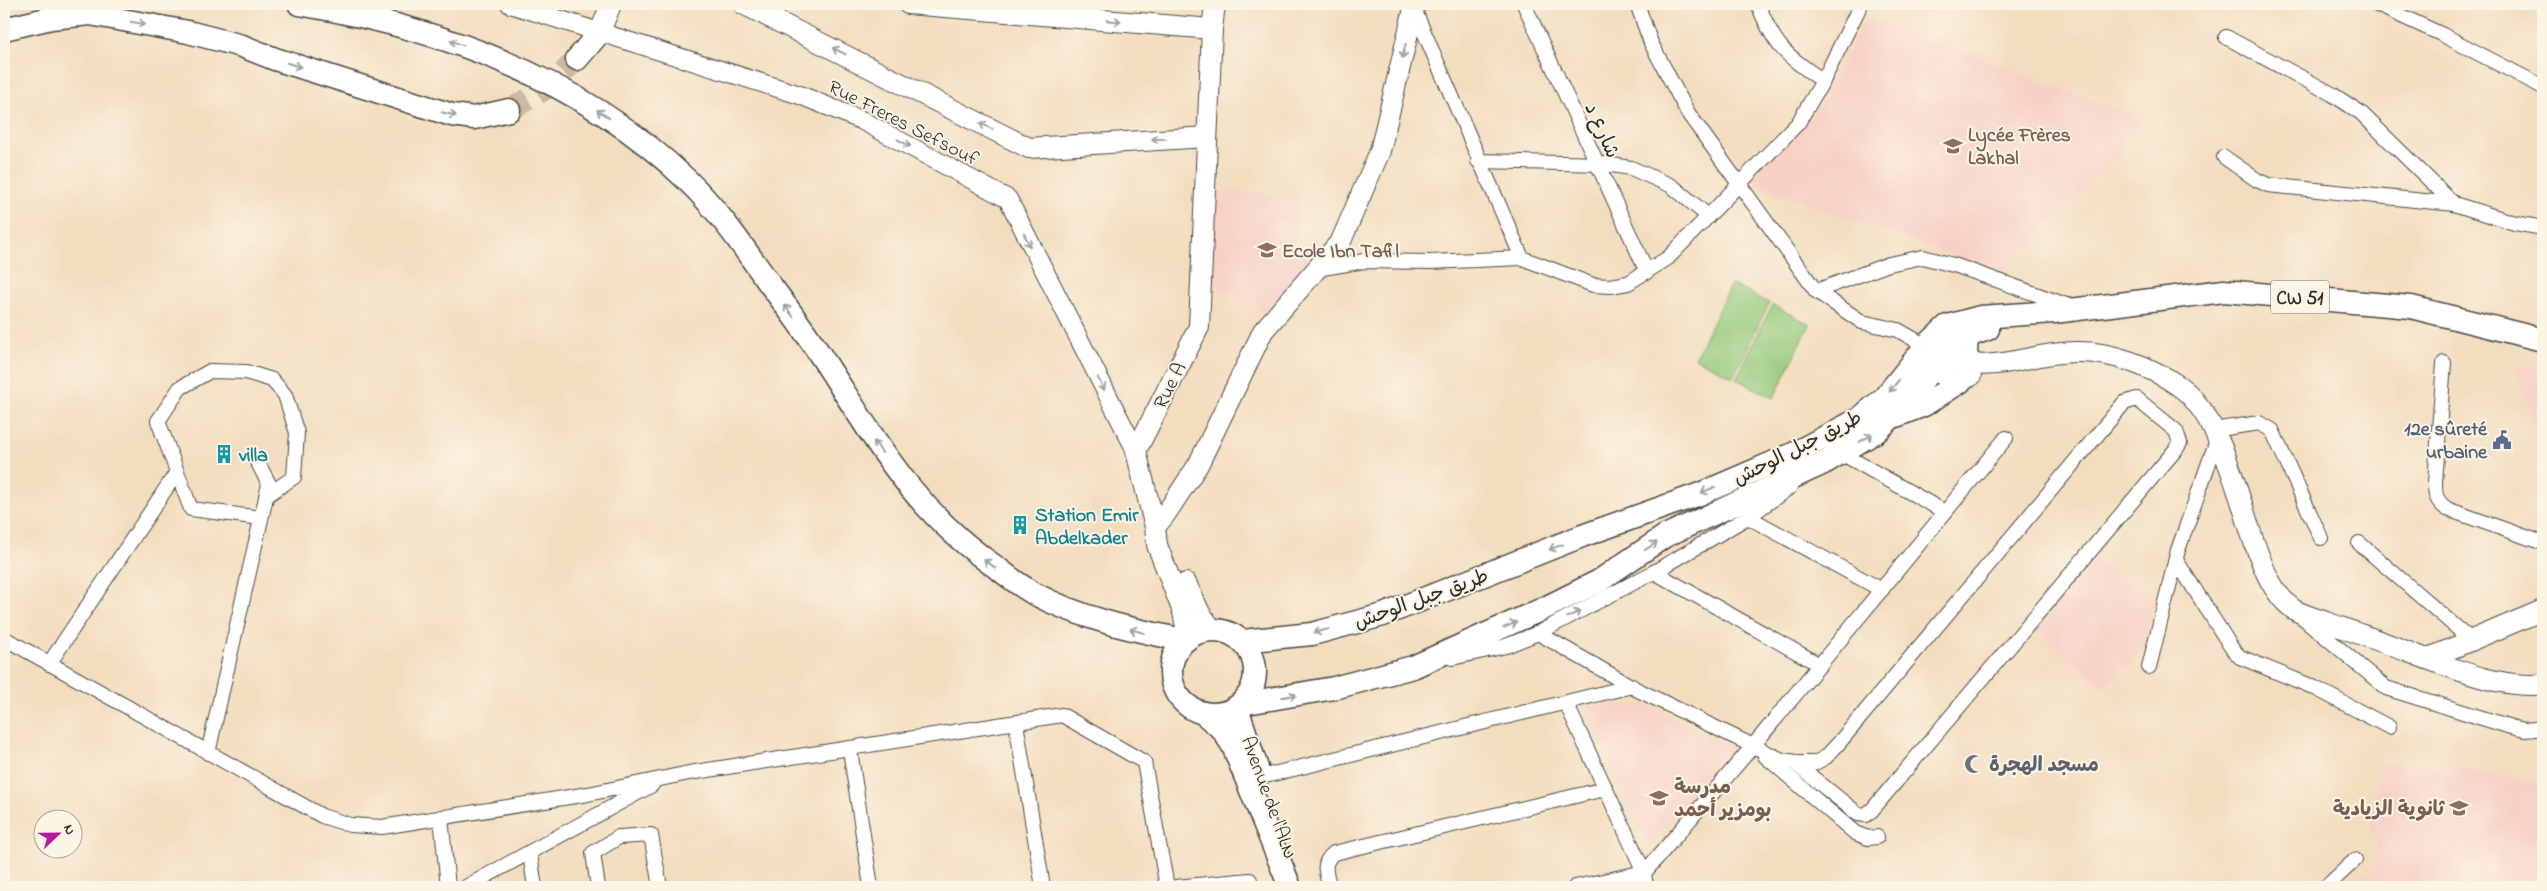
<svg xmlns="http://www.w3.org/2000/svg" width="2547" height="891" viewBox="0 0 2547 891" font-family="'Indie Flower','Playpen Sans Arabic',sans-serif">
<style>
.built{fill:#f7d1c6}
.green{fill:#95ca7b;stroke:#607a53}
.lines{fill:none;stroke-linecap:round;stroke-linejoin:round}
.trunk-tunnel{stroke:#cbb9a1;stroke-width:22;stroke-dasharray:22 11;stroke-linecap:butt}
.minor-casing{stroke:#494641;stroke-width:16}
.tertiary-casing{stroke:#494641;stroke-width:20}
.secondary-casing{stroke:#494641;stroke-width:22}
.primary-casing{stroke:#494641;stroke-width:25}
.trunk-casing{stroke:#494641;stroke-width:25}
.minor{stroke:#fff;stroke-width:14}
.tertiary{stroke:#fff;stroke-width:18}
.secondary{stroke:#fff;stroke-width:20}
.primary{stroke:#fff;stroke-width:22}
.trunk{stroke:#fff;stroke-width:22}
.oneway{stroke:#a0a0a0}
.labels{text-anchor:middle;stroke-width:4;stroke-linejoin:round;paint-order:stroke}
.shield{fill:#fcf5e5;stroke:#6a6863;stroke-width:1}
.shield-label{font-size:19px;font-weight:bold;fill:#2b2b2b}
.street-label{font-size:20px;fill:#2b2b2b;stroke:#fcf5e5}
.education-label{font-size:20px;font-weight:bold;fill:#785e54;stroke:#fcf5e5;text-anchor:start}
.service-label{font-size:20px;font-weight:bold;fill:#4e5e75;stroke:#fcf5e5;text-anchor:end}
.culture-label{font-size:20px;font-weight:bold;fill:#0d838f;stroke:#fcf5e5;text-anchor:start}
.worship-label{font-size:20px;font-weight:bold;fill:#5b616d;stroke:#fcf5e5;text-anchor:start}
</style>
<rect width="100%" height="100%" fill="#fcf5e5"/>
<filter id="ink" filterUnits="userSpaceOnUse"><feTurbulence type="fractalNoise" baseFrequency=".02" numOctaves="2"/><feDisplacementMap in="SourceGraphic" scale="10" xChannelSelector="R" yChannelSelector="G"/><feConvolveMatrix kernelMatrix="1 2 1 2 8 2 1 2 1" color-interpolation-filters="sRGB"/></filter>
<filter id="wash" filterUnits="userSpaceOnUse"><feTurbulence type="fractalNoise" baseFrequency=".0096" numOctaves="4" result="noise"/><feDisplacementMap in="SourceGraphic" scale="20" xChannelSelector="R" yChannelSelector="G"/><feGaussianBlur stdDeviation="1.12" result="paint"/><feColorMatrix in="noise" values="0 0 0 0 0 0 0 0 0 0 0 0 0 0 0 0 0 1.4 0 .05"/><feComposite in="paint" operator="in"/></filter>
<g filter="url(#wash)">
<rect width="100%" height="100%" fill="#f3ddbf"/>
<!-- built -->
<g class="built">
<polygon points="1865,20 1882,23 2145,119 2121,143 2125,149 2008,265 2004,274 1748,182 1806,123 1820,105"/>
<polygon points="1217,190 1299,196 1297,245 1319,247 1319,254 1265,314 1212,281"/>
<polygon points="2516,366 2543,368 2543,455"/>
<polygon points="2094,560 2155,601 2143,647 2103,688 2033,627"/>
<polygon points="1619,699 1623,705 1653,704 1656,709 1733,748 1649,847 1585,709"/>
<polygon points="2381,764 2437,766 2543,783 2543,887 2335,887 2370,873 2375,876 2376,833 2370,832"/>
</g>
<!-- green -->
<g class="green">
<polygon points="1731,284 1769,303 1733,377 1695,358"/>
<polygon points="1772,305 1810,324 1774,398 1736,379"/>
</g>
</g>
<g filter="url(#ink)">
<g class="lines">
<!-- trunk-tunnel -->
<polyline class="trunk-tunnel" points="509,110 546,89 577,59"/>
<!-- minor casing -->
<g class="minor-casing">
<g id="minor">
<polyline points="1524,4 1647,272"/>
<polyline points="1637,4 1651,43 1688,113 1816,291 1862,322 1898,330 1926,346"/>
<path d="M1758 4C1775 48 1785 54 1823 81"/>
<polyline points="2375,4 2443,35 2543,87"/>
<polyline points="1414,9 1522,258"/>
<polyline points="2226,37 2332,94 2361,113 2454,204"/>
<polyline points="2224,157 2257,180 2268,185 2454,204 2515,223 2543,228"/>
<polyline points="1478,161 1605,164 1631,168 1672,186 1708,216"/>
<polyline points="1317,269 1364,261 1430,262 1522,258 1593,285 1610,286 1628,283 1668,258 1798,123 1823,81 1861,4"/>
<polyline points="1816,291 1889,264 1923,257 1957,266 2072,307"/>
<path d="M2444 363 2435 482C2435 495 2436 501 2447 509L2543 543"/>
<polyline points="2213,430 2259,423 2272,430 2321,538"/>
<polyline points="1841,453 1945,512"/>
<polyline points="1748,517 1882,590"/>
<polyline points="261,518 191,509 158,421 180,388 210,371 246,372 272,380 285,395 297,433 294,477 266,496"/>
<polyline points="2359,543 2471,640"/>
<polyline points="2176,560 2233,650 2240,657 2313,687 2389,727"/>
<polyline points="1654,572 1820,665"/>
<polyline points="2302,617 2386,688 2511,727 2525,730 2543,728"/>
<polyline points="1538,633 1636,689 1780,759 1798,763 1815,763 1826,757 1838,744 2124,403 2137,399 2176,431 2180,443 2177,448 1872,810 1866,815 1858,814 1792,761"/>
<polyline points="4,638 322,816 350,825 382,827 588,794 689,773 1062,715 1144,762 1167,887"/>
<polyline points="1452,658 1506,646 1538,633 1654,572 1748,517 1790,487"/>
<polyline points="49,664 177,472"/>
<polyline points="2149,667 2178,550 2217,440"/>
<polyline points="1566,703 1644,872 1646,887"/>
<polyline points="1016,723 1043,887"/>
<polyline points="850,750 871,887"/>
<polyline points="208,753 269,484 257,461"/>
<polyline points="1765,756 1855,833 1868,838 1877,837"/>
<polyline points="1261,777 1632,686"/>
<polyline points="441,817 448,887"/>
<polyline points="530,854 535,887"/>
<polyline points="466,887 652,785"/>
<polyline points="598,887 593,853 619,837 651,835 660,887"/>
<polyline points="1176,887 1250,880"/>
<path d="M1330 887C1326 873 1321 863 1334 853L1605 789"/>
<polyline points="1575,887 1644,872"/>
<polyline points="1632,887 1753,746 2006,438"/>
<polyline points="2326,887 2355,860"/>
</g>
</g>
<!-- tertiary casing -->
<g class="tertiary-casing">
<polyline id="tertiary" points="510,4 800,95 861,120 1008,199 1136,451"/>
</g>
<!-- secondary casing -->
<g class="secondary-casing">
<g id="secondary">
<polyline points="743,4 1029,148 1207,137"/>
<polyline points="908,4 1212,29"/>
<polyline points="600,32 611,4"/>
<path d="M1928 347C1986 383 2017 353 2076 352 2110 351 2150 366 2179 386 2220 415 2238 495 2254 542 2263 567 2272 593 2293 609 2302 615 2316 618 2326 622 2354 632 2383 642 2411 653 2449 667 2503 690 2543 684"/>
<polyline points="1916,362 1955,381 1971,376"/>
<polyline points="1155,527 1165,515 1198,465 1263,331 1341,241 1380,151 1415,4"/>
<polyline points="1186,583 1200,613 1212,629"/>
<polyline points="1188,637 1183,612 1157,545 1155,527 1136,451 1199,327 1212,29 1215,4"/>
<polyline points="2427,659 2543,610"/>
</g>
</g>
<!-- primary casing -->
<g class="primary-casing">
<g id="primary">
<polyline points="1967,336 1966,353 1970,365"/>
<polyline points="1896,416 1924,405 1960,382"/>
<circle cx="1213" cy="672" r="42"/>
<polyline points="1242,641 1312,634 1383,615 1582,536 1700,494 1793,454 1859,419 1884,398 1926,346 1947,326 1980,317 2054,312 2224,291 2411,307 2543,340"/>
<polyline points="1241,704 1334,688 1413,667 1545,608 1599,581 1665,536 1824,463 1877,431 1904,406 1945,350 1960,339 1988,329"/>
<polyline points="1237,708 1257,768"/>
<polyline points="1203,713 1222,729 1233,746 1290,887"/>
</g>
</g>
<!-- trunk casing -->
<g class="trunk-casing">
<g id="trunk">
<path d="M299 4C441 28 583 79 688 181 719 211 744 248 769 283 784 303 799 323 813 344 872 432 908 508 1000 570 1010 578 1021 586 1033 593 1080 618 1132 630 1184 640"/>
<polyline points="4,29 51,18 90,14 188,32 242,46 275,59 452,115 474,118 509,110"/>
<polyline points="577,59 600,32"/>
</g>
</g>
<!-- minor -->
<use href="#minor" class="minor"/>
<!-- tertiary -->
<use href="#tertiary" class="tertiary"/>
<!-- secondary -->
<use href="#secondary" class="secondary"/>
<!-- primary -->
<use href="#primary" class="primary"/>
<!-- trunk -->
<use href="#trunk" class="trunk"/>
</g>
<!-- one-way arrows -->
<defs><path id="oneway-shaft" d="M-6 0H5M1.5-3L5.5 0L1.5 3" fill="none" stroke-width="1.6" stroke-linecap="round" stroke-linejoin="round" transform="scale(1.25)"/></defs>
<g class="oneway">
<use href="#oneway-shaft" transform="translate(1114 21) rotate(5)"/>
<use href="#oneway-shaft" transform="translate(138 23) rotate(10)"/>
<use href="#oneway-shaft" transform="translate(457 43) rotate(-159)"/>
<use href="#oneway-shaft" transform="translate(839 51) rotate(-154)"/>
<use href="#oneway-shaft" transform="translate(1404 51) rotate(103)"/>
<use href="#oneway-shaft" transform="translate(294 65) rotate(18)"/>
<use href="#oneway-shaft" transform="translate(449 114) rotate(14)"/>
<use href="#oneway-shaft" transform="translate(603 114) rotate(-146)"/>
<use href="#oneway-shaft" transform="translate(986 126) rotate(-153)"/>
<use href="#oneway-shaft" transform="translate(1159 139) rotate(178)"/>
<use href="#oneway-shaft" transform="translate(904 143) rotate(28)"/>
<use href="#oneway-shaft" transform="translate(1027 240) rotate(65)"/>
<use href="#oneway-shaft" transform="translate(789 311) rotate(-126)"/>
<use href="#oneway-shaft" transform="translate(1101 384) rotate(63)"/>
<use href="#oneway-shaft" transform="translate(1894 386) rotate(128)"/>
<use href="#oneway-shaft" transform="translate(1866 438) rotate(-31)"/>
<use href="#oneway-shaft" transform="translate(878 447) rotate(-125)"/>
<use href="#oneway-shaft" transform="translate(1708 490) rotate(157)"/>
<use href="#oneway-shaft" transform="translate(1651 546) rotate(-34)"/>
<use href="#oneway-shaft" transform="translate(1556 547) rotate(159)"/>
<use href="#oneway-shaft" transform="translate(990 564) rotate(-144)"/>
<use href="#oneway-shaft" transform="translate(1574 614) rotate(-27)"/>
<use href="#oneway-shaft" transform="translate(1510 625) rotate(-25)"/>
<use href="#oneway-shaft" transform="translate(1137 631) rotate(-165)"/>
<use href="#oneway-shaft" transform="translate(1321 631) rotate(167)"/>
<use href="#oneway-shaft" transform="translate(1289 696) rotate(-10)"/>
</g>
</g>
<!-- icons -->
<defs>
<g id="school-bare" transform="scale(1.5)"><path d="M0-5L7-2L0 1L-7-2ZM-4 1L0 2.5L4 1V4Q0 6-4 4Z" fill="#8d6e63" stroke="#fcf5e5" stroke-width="2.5" paint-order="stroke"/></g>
<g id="civic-bare" transform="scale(1.5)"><path d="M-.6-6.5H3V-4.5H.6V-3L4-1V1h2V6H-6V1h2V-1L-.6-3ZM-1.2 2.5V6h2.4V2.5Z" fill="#5c6f8a" stroke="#fcf5e5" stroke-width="2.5" paint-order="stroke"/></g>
<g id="building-bare" transform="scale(1.5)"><path d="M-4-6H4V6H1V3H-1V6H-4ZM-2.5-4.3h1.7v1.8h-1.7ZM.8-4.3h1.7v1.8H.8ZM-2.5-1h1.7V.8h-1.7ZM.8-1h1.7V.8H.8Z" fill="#0f9aa8" stroke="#fcf5e5" stroke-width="2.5" paint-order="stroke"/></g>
<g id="mosque-bare" transform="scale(1.5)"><path d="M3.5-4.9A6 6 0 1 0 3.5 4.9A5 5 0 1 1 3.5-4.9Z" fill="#6b7280" stroke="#fcf5e5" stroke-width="2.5" paint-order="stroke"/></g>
</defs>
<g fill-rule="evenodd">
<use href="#school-bare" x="1953" y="146"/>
<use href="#school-bare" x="1267" y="250"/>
<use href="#civic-bare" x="2502" y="440"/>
<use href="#building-bare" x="224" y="454"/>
<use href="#building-bare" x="1020" y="525"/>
<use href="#mosque-bare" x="1974" y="764"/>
<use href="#school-bare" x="1659" y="798"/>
<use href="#school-bare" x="2459" y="808"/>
</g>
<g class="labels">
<!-- shield labels -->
<rect class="shield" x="2271" y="280.5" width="58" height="33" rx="4"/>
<g class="shield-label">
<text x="2300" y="304">CW 51</text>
</g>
<!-- street labels -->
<g class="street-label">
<text transform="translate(904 122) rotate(27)" y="7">Rue Freres Sefsouf</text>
<text transform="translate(1603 130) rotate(66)" y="7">شارع د</text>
<text transform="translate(1169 385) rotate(-63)" y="7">Rue A</text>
<text transform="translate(1797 447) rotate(-27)" y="7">طريق جبل الوحش</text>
<text transform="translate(1421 598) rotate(-20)" y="7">طريق جبل الوحش</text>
<text transform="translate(1270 797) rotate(70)" y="7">Avenue de l'ALN</text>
</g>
<!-- education labels -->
<g class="education-label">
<text x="1968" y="141">Lycée Frères<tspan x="1968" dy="23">Lakhal</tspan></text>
<text x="1282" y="257">Ecole Ibn Tafil</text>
<text x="1674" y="793">مدرسة<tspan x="1674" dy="23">بومزير أحمد</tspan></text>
<text x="2444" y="815" text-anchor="end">ثانوية الزيادية</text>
</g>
<!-- service labels -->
<g class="service-label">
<text x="2487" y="435">12e sûreté<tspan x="2487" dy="23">urbaine</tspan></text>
</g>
<!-- culture labels -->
<g class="culture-label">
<text x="239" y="461">villa</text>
<text x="1035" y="521">Station Emir<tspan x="1035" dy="23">Abdelkader</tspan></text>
</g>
<!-- worship labels -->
<g class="worship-label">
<text x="1989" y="771">مسجد الهجرة</text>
</g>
</g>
<!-- margin -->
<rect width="2547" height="891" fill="none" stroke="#fcf5e5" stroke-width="20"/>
<!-- north arrow -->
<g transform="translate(58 834) rotate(68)"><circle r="24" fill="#fcf5e5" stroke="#a8a49b"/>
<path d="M0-4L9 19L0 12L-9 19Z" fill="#b5179e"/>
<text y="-8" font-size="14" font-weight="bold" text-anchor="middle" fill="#2b2b2b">N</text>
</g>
</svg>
